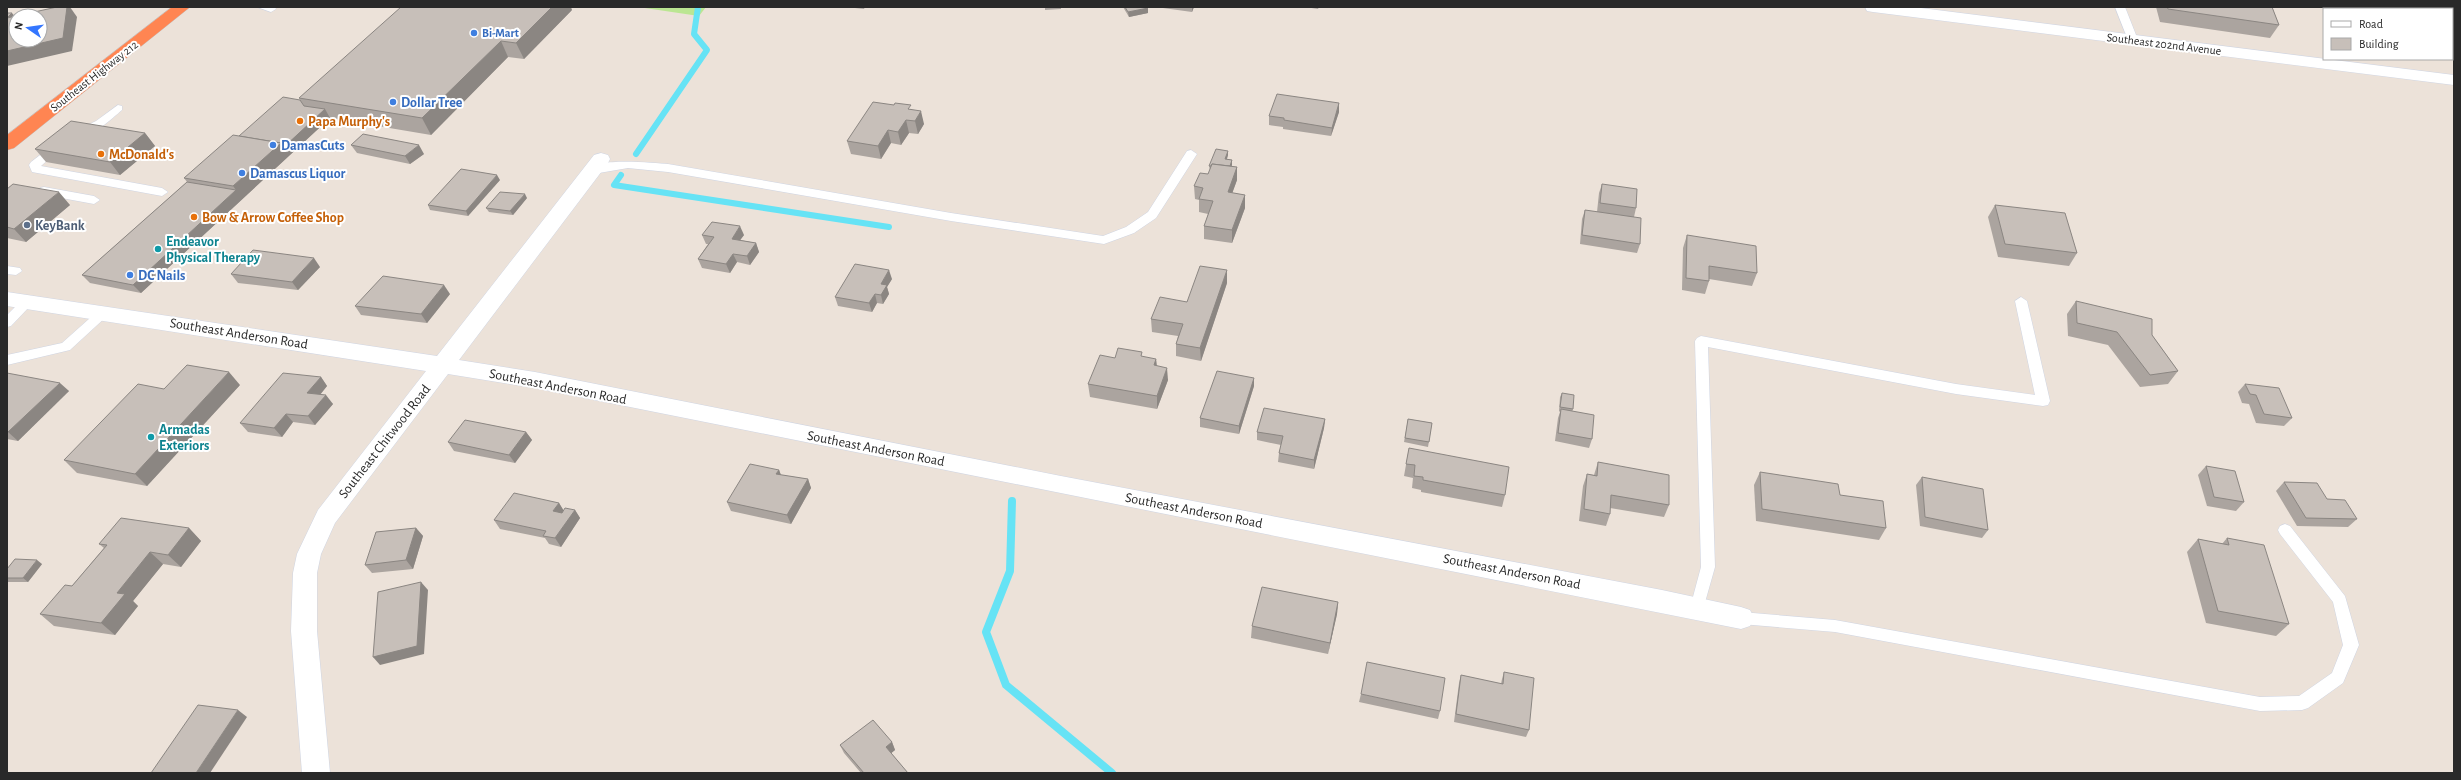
<svg xmlns="http://www.w3.org/2000/svg" width="2461" height="780" viewBox="0 0 2461 780" font-family="'Alegreya Sans',sans-serif">
<style>
.green{fill:#bbe692}
.lines{fill:none;stroke-linecap:round;stroke-linejoin:round}
.stream-far1{stroke:#66e3f5;stroke-width:6}
.stream{stroke:#66e3f5;stroke-width:8}
.lane-casing{stroke:#cfd5e3;stroke-width:1}
.street-casing{stroke:#cfd5e3;stroke-width:1}
.highway-casing{stroke:#c3c3c3;stroke-width:1}
.lane{fill:#fff;fill-rule:evenodd}
.street{fill:#fff;fill-rule:evenodd}
.highway{fill:#ff8552;fill-rule:evenodd}
.wall{fill:#aba49f}
.shaded-wall{fill:#8b8682}
.building{fill:#c7bfb9;stroke:#8b8682;fill-rule:evenodd}
.shop-dot{fill:#3f7fe0;stroke:#fff;stroke-width:1.5}
.food-dot{fill:#e8710a;stroke:#fff;stroke-width:1.5}
.service-dot{fill:#5c6f8a;stroke:#fff;stroke-width:1.5}
.culture-dot{fill:#0f9aa8;stroke:#fff;stroke-width:1.5}
.labels{text-anchor:middle;stroke-width:4;stroke-linejoin:round;paint-order:stroke}
.far-shop-label{font-size:12px;font-weight:bold;fill:#366cbe;stroke:#fff;text-anchor:start}
.far-street-label{font-size:12px;fill:#292929;stroke:#fff}
.shop-label{font-size:14px;font-weight:bold;fill:#366cbe;stroke:#fff;text-anchor:start}
.food-label{font-size:14px;font-weight:bold;fill:#c56008;stroke:#fff;text-anchor:start}
.service-label{font-size:14px;font-weight:bold;fill:#4e5e75;stroke:#fff;text-anchor:start}
.culture-label{font-size:14px;font-weight:bold;fill:#0d838f;stroke:#fff;text-anchor:start}
.street-label{font-size:14px;fill:#292929;stroke:#fff}
</style>
<rect width="100%" height="100%" fill="#ece2d9"/>
<!-- green -->
<polygon class="green" points="638,7 706,7 699,16"/>
<g class="lines">
<!-- stream-far1 -->
<g class="stream-far1">
<polyline points="636,154 707,50 694,34 698,7"/>
<polyline points="621,175 614,185 889,227"/>
</g>
<!-- stream -->
<polyline class="stream" points="1012,501 1010,571 986,632 1006,685 1112,773"/>
<!-- lane casing -->
<g class="lane-casing">
<g id="lane">
<polygon points="257,7 275,7 276,9 271,12"/>
<polygon points="2115,7 2125,7 2138,40 2137,42 2133,43 2128,40"/>
<path d="M118 105 122 106V110C111 119 93 138 78 134V130L96 121Z"/>
<polygon points="56,143 61,147 60,149 41,166 162,188 168,192 162,196 32,172 29,165 31,162"/>
<path d="M1191 150 1197 154 1156 218 1134 233 1104 244 951 221 668 172 628 168 593 174 587 170C596 157 653 163 668 164L951 213 1103 236 1126 227 1148 212 1187 151Z"/>
<polygon points="44,187 94,196 100,200 94,204 40,194 38,191 40,188"/>
<polygon points="7,266 20,268 22,271 16,275 7,274"/>
<polygon points="2021,297 2027,301 2050,401 2048,405 2043,406 1956,394 1708,347 1715,567 1702,613 1697,614 1692,613 1690,608 1701,567 1695,341 1697,338 1701,336 1956,384 2035,395 2015,301"/>
<polygon points="27,298 33,302 31,305 11,326 7,327 7,315 23,299"/>
<polygon points="103,309 107,310 109,313 107,316 70,350 7,365 7,355 62,343 99,310"/>
<polygon points="2285,524 2290,526 2345,596 2359,645 2343,683 2308,708 2302,710 2260,711 1835,632 1741,624 1736,623 1734,618 1736,613 1741,612 1835,620 2260,697 2299,696 2332,673 2343,645 2333,602 2280,534 2278,530 2280,526"/>
</g>
</g>
<!-- street casing -->
<g class="street-casing">
<g id="street">
<polygon points="1865,7 1913,7 2454,75 2454,85 1873,12 1867,11"/>
<polygon points="601,153 608,155 610,159 608,163 459,360 535,372 1061,476 1662,590 1741,607 1750,610 1754,618 1750,626 1741,629 535,388 448,374 335,523 321,554 317,573 317,631 330,773 302,773 291,631 293,573 297,554 318,510 426,371 7,306 7,292 437,356 594,155"/>
</g>
</g>
<!-- highway casing -->
<g class="highway-casing">
<polygon id="highway" points="172,7 190,7 14,148 7,150 7,135"/>
</g>
<!-- lane -->
<use href="#lane" class="lane"/>
<!-- street -->
<use href="#street" class="street"/>
<!-- highway -->
<use href="#highway" class="highway"/>
</g>
<!-- wall -->
<g class="wall">
<polygon points="846,7 865,7 864,9"/>
<polygon points="1045,7 1061,7 1061,9 1045,10"/>
<polygon points="1123,7 1147,7 1148,13 1129,17"/>
<polygon points="1163,7 1194,7 1192,12 1163,8"/>
<polygon points="1305,7 1319,7 1318,9"/>
<polygon points="2156,7 2272,7 2279,25 2270,38 2160,22"/>
<polygon points="572,10 524,59 508,57 431,135 330,118 141,293 90,283 82,275 187,182 184,178 239,136 300,100 299,98"/>
<polygon points="1339,103 1339,112 1331,136 1283,129 1283,127 1269,125 1269,116"/>
<polygon points="911,109 924,124 918,134 909,133 901,145 891,143 881,159 851,154 847,141"/>
<polygon points="145,133 155,146 120,175 46,162 35,149"/>
<polygon points="351,145 424,154 410,164 357,153"/>
<polygon points="1228,151 1228,155 1227,159 1232,160 1232,165 1231,167 1237,167 1237,180 1232,193 1245,195 1245,208 1232,243 1204,239 1204,226 1208,214 1199,212 1199,200 1195,199 1194,186 1208,174 1210,170 1209,166"/>
<polygon points="500,180 468,216 430,210 428,205"/>
<polygon points="1602,184 1636,208 1634,217 1640,244 1637,253 1580,244 1582,219 1585,210 1597,212 1599,193"/>
<polygon points="7,189 70,205 26,242 7,238"/>
<polygon points="527,198 513,215 489,212 486,208"/>
<polygon points="1995,205 2077,253 2069,266 1998,257 1988,217"/>
<polygon points="702,235 744,235 740,240 756,243 759,252 750,265 737,262 730,273 702,268 698,259 708,244 706,244"/>
<polygon points="1687,235 1757,273 1752,286 1709,279 1709,281 1705,294 1682,290 1683,248"/>
<polygon points="320,267 298,290 238,283 231,274"/>
<polygon points="892,279 887,287 889,294 883,304 877,303 872,312 838,306 835,297"/>
<polygon points="1227,283 1201,361 1176,356 1176,344 1178,336 1152,332 1151,319"/>
<polygon points="450,294 427,323 361,315 355,306"/>
<polygon points="2076,301 2152,335 2178,371 2168,384 2140,387 2108,345 2068,336 2067,314"/>
<polygon points="1115,358 1156,359 1157,366 1168,380 1157,409 1090,397 1088,384"/>
<polygon points="7,373 69,391 18,441 7,439"/>
<polygon points="321,377 327,386 320,395 333,404 315,425 293,422 282,437 248,432 240,423"/>
<polygon points="1254,378 1254,386 1239,434 1200,427 1200,418"/>
<polygon points="2245,384 2292,418 2284,426 2256,423 2249,404 2242,403 2238,392"/>
<polygon points="240,385 147,486 77,473 64,460"/>
<polygon points="1562,393 1573,409 1572,412 1592,439 1589,448 1555,441 1558,418 1560,412 1559,411 1560,397"/>
<polygon points="1325,419 1324,428 1314,469 1278,462 1279,453 1281,445 1257,440 1257,432"/>
<polygon points="1408,419 1432,423 1428,447 1404,442"/>
<polygon points="526,432 532,440 515,463 454,451 448,442"/>
<polygon points="1409,448 1505,495 1502,507 1421,492 1421,490 1412,488 1413,478 1404,476"/>
<polygon points="1598,462 1669,505 1664,517 1610,508 1610,514 1606,526 1579,521 1583,486 1587,474 1594,475"/>
<polygon points="2206,466 2244,502 2236,511 2207,506 2198,475"/>
<polygon points="779,470 781,475 808,479 811,488 791,524 731,511 727,502"/>
<polygon points="1760,472 1840,495 1886,528 1879,540 1756,521 1754,485"/>
<polygon points="1922,477 1988,530 1982,538 1920,526 1916,485"/>
<polygon points="2284,482 2327,499 2357,519 2348,527 2297,526 2276,491"/>
<polygon points="559,503 563,510 575,510 580,518 561,547 549,544 545,538 500,529 494,520"/>
<polygon points="189,528 201,541 181,567 163,564 133,601 138,606 115,635 54,626 40,614 72,586 104,548 99,544"/>
<polygon points="416,528 423,536 413,569 372,573 365,565"/>
<polygon points="2227,538 2289,624 2276,636 2206,623 2187,552 2198,539 2222,544"/>
<polygon points="42,564 28,582 7,582 7,569"/>
<polygon points="1338,602 1337,614 1328,654 1251,638 1252,626"/>
<polygon points="1504,672 1529,730 1526,737 1454,722 1459,683 1461,675 1501,684 1502,679"/>
<polygon points="1361,694 1440,711 1438,719 1359,702"/>
<polygon points="892,742 895,750 891,753 908,773 861,773 844,753 840,745"/>
</g>
<!-- shaded-wall -->
<g class="shaded-wall">
<polygon points="67,7 70,7 77,17 72,51 7,66 7,51"/>
<polygon points="552,7 571,7 572,10 524,59 516,43"/>
<polygon points="1192,7 1194,7 1192,12"/>
<polygon points="1148,8 1148,13 1129,17 1128,12"/>
<polygon points="12,13 16,18 7,18"/>
<polygon points="501,41 508,57 431,135 422,118"/>
<polygon points="1339,103 1339,112 1331,136 1332,128"/>
<polygon points="325,109 330,118 141,293 133,285 236,190 233,186 281,143"/>
<polygon points="921,111 924,124 918,134 915,121"/>
<polygon points="906,120 909,133 901,145 898,132"/>
<polygon points="888,130 891,143 881,159 878,146"/>
<polygon points="145,133 155,146 120,175 110,162"/>
<polygon points="419,145 424,154 410,164 405,156"/>
<polygon points="1228,151 1228,155 1225,164 1225,159"/>
<polygon points="1232,160 1232,165 1229,173 1229,169"/>
<polygon points="1237,167 1237,180 1228,205 1228,192"/>
<polygon points="497,175 500,180 468,216 466,211"/>
<polygon points="59,192 70,205 26,242 14,229"/>
<polygon points="525,194 527,198 513,215 510,211"/>
<polygon points="1245,195 1245,208 1232,243 1232,230"/>
<polygon points="740,226 744,235 735,247 732,239"/>
<polygon points="756,243 759,252 750,265 747,256"/>
<polygon points="733,254 737,262 730,273 726,264"/>
<polygon points="314,258 320,267 298,290 292,282"/>
<polygon points="889,270 892,279 887,287 889,294 883,304 881,295 881,284"/>
<polygon points="1227,270 1227,283 1201,361 1200,348"/>
<polygon points="444,285 450,294 427,323 421,314"/>
<polygon points="875,294 877,303 872,312 869,303"/>
<polygon points="1156,359 1157,371 1154,365"/>
<polygon points="1167,368 1168,380 1157,409 1157,396"/>
<polygon points="229,372 240,385 147,486 135,474"/>
<polygon points="321,377 327,386 314,402 307,393"/>
<polygon points="1254,378 1254,386 1239,434 1239,426"/>
<polygon points="60,383 69,391 18,441 8,432"/>
<polygon points="326,395 333,404 315,425 308,416"/>
<polygon points="286,414 293,422 282,437 274,428"/>
<polygon points="1325,419 1324,428 1314,469 1314,460"/>
<polygon points="526,432 532,440 515,463 509,455"/>
<polygon points="779,470 782,478 776,474"/>
<polygon points="808,479 811,488 791,524 787,515"/>
<polygon points="559,503 564,511 558,519 553,511"/>
<polygon points="575,510 580,518 561,547 555,538"/>
<polygon points="189,528 201,541 181,567 168,555"/>
<polygon points="416,528 423,536 413,569 406,560"/>
<polygon points="150,552 163,564 133,601 138,606 115,635 101,623 117,593"/>
<polygon points="37,560 42,564 28,582 23,578"/>
<polygon points="421,582 428,590 424,654 380,665 373,657"/>
<polygon points="1338,602 1337,614 1328,654 1330,643"/>
<polygon points="238,710 247,717 210,773 196,773"/>
<polygon points="892,742 895,750 889,755 886,747"/>
</g>
<!-- building -->
<g class="building">
<path d="M57 7H67L63 38 7 51V18ZM16 16H40V40H16Z"/>
<polygon points="401,7 552,7 516,43 501,41 422,118 299,98"/>
<polygon points="1125,7 1147,7 1148,8 1128,12"/>
<polygon points="2167,7 2272,7 2279,25 2168,9"/>
<polygon points="7,13 12,13 7,18"/>
<polygon points="1277,94 1339,103 1332,128 1284,120 1284,118 1269,116"/>
<polygon points="283,97 300,100 304,106 325,109 284,147 281,143 239,136"/>
<polygon points="873,102 894,105 895,103 911,105 908,109 921,111 915,121 906,120 898,132 888,130 878,146 847,141"/>
<polygon points="71,121 145,133 110,162 35,149"/>
<polygon points="363,134 419,145 405,156 351,145"/>
<polygon points="233,135 281,143 233,186 184,178"/>
<polygon points="1216,149 1228,151 1225,159 1232,160 1230,166 1212,164 1211,166 1209,166"/>
<polygon points="1212,164 1237,167 1228,192 1245,195 1232,230 1204,226 1213,201 1199,199 1203,188 1194,186 1200,173 1208,174"/>
<polygon points="461,169 497,175 466,211 428,205"/>
<polygon points="187,182 236,190 133,285 82,275"/>
<polygon points="13,184 59,192 14,229 7,227 7,189"/>
<polygon points="1602,184 1637,189 1636,208 1600,203"/>
<polygon points="500,192 525,194 510,211 486,208"/>
<polygon points="1995,205 2065,213 2077,253 2005,244"/>
<polygon points="1585,210 1641,218 1640,244 1582,235"/>
<polygon points="712,222 740,226 732,239 756,243 747,256 733,254 726,264 698,259 714,237 702,235"/>
<polygon points="1687,235 1756,246 1757,273 1709,266 1709,281 1686,278"/>
<polygon points="253,250 314,258 292,282 231,274"/>
<polygon points="855,264 889,270 881,284 887,285 881,295 875,294 869,303 835,297"/>
<polygon points="1200,266 1227,270 1200,348 1176,344 1183,324 1151,319 1160,297 1187,302"/>
<polygon points="383,276 444,285 421,314 355,306"/>
<polygon points="2076,301 2152,319 2152,335 2178,371 2150,375 2117,332 2077,323"/>
<polygon points="1118,348 1142,352 1141,356 1156,359 1154,365 1167,368 1157,396 1088,384 1100,355 1115,358"/>
<polygon points="187,365 229,372 135,474 64,460 138,384 164,389"/>
<polygon points="1217,371 1254,378 1239,426 1200,418"/>
<polygon points="7,373 60,383 8,432 7,432"/>
<polygon points="283,373 321,377 307,393 326,395 308,416 286,414 274,428 240,423"/>
<polygon points="2245,384 2279,388 2292,418 2264,414 2256,395 2250,394"/>
<polygon points="1562,393 1574,395 1573,409 1560,407"/>
<polygon points="1264,408 1325,419 1314,460 1279,453 1283,436 1257,432"/>
<polygon points="1561,409 1594,415 1592,439 1558,433"/>
<polygon points="1408,419 1432,423 1429,442 1405,438"/>
<polygon points="465,420 526,432 509,455 448,442"/>
<polygon points="1409,448 1509,467 1505,495 1423,480 1423,477 1414,476 1415,465 1406,464"/>
<polygon points="1598,462 1669,475 1669,505 1611,495 1610,514 1584,509 1587,474 1597,476"/>
<polygon points="750,464 779,470 776,474 808,479 787,515 727,502"/>
<polygon points="2206,466 2235,471 2244,502 2214,497"/>
<polygon points="1760,472 1838,484 1840,495 1883,501 1886,528 1762,509"/>
<polygon points="1922,477 1983,489 1988,530 1925,517"/>
<polygon points="2284,482 2317,483 2327,499 2345,500 2357,519 2306,518"/>
<polygon points="514,493 559,503 553,511 562,513 565,508 575,510 555,538 543,536 546,531 494,520"/>
<polygon points="121,518 189,528 168,555 150,552 117,593 125,594 101,623 40,614 65,585 72,586 107,545 99,544"/>
<polygon points="416,528 406,560 365,565 376,532"/>
<polygon points="2227,538 2264,545 2289,624 2218,611 2198,539 2229,545"/>
<polygon points="15,559 37,560 23,578 7,578 7,569"/>
<polygon points="421,582 417,646 373,657 378,592"/>
<polygon points="1262,587 1338,602 1330,643 1252,626"/>
<polygon points="1367,662 1445,678 1440,711 1361,694"/>
<polygon points="1504,672 1534,678 1529,730 1456,714 1461,675 1503,684"/>
<polygon points="198,705 238,710 196,773 151,773"/>
<polygon points="873,720 892,742 886,747 908,773 864,773 840,745"/>
</g>
<!-- markers -->
<g class="shop-dot">
<circle cx="474" cy="33" r="4"/>
<circle cx="393" cy="102" r="4"/>
<circle cx="273" cy="145" r="4"/>
<circle cx="242" cy="173" r="4"/>
<circle cx="130" cy="275" r="4"/>
</g>
<g class="food-dot">
<circle cx="300" cy="121" r="4"/>
<circle cx="101" cy="154" r="4"/>
<circle cx="194" cy="217" r="4"/>
</g>
<circle class="service-dot" cx="27" cy="225" r="4"/>
<g class="culture-dot">
<circle cx="158" cy="249" r="4"/>
<circle cx="151" cy="437" r="4"/>
</g>
<g class="labels">
<!-- far-shop labels -->
<g class="far-shop-label">
<text x="482" y="37">Bi-Mart</text>
</g>
<!-- far-street labels -->
<g class="far-street-label">
<text transform="translate(2164 44) rotate(7)" y="4">Southeast 202nd Avenue</text>
<text transform="translate(94 76) rotate(-38)" y="4">Southeast Highway 212</text>
</g>
<!-- shop labels -->
<g class="shop-label">
<text x="401" y="107">Dollar Tree</text>
<text x="281" y="150">DamasCuts</text>
<text x="250" y="178">Damascus Liquor</text>
<text x="138" y="280">DC Nails</text>
</g>
<!-- food labels -->
<g class="food-label">
<text x="308" y="126">Papa Murphy's</text>
<text x="109" y="159">McDonald's</text>
<text x="202" y="222">Bow &amp; Arrow Coffee Shop</text>
</g>
<!-- service labels -->
<g class="service-label">
<text x="35" y="230">KeyBank</text>
</g>
<!-- culture labels -->
<g class="culture-label">
<text x="166" y="246">Endeavor<tspan x="166" dy="16">Physical Therapy</tspan></text>
<text x="159" y="434">Armadas<tspan x="159" dy="16">Exteriors</tspan></text>
</g>
<!-- street labels -->
<g class="street-label">
<text transform="translate(239 333) rotate(9)" y="5">Southeast Anderson Road</text>
<text transform="translate(558 386) rotate(11)" y="5">Southeast Anderson Road</text>
<text transform="translate(384 441) rotate(-52)" y="5">Southeast Chitwood Road</text>
<text transform="translate(876 448) rotate(11)" y="5">Southeast Anderson Road</text>
<text transform="translate(1194 510) rotate(11)" y="5">Southeast Anderson Road</text>
<text transform="translate(1512 571) rotate(11)" y="5">Southeast Anderson Road</text>
</g>
</g>
<!-- border -->
<rect width="2461" height="780" fill="none" stroke="#292929" stroke-width="16"/>
<!-- legend -->
<rect x="2323" y="8" width="130" height="52" fill="#ffffff" stroke="#a9a9a9"/>
<rect x="2331" y="21" width="20" height="6" fill="#ffffff" stroke="#a9a9a9"/>
<text x="2359" y="28" font-size="12" fill="#292929">Road</text>
<rect x="2331" y="38" width="20" height="12" fill="#c7bfb9" stroke="#a9a9a9"/>
<text x="2359" y="48" font-size="12" fill="#292929">Building</text>
<!-- north arrow -->
<g transform="translate(28 28) rotate(283)"><circle r="19" fill="#ffffff" stroke="#a9a9a9"/>
<path d="M0-3L7 15L0 10L-7 15Z" fill="#3476ff"/>
<text y="-6" font-size="11" font-weight="bold" text-anchor="middle" fill="#292929">N</text>
</g>
</svg>
